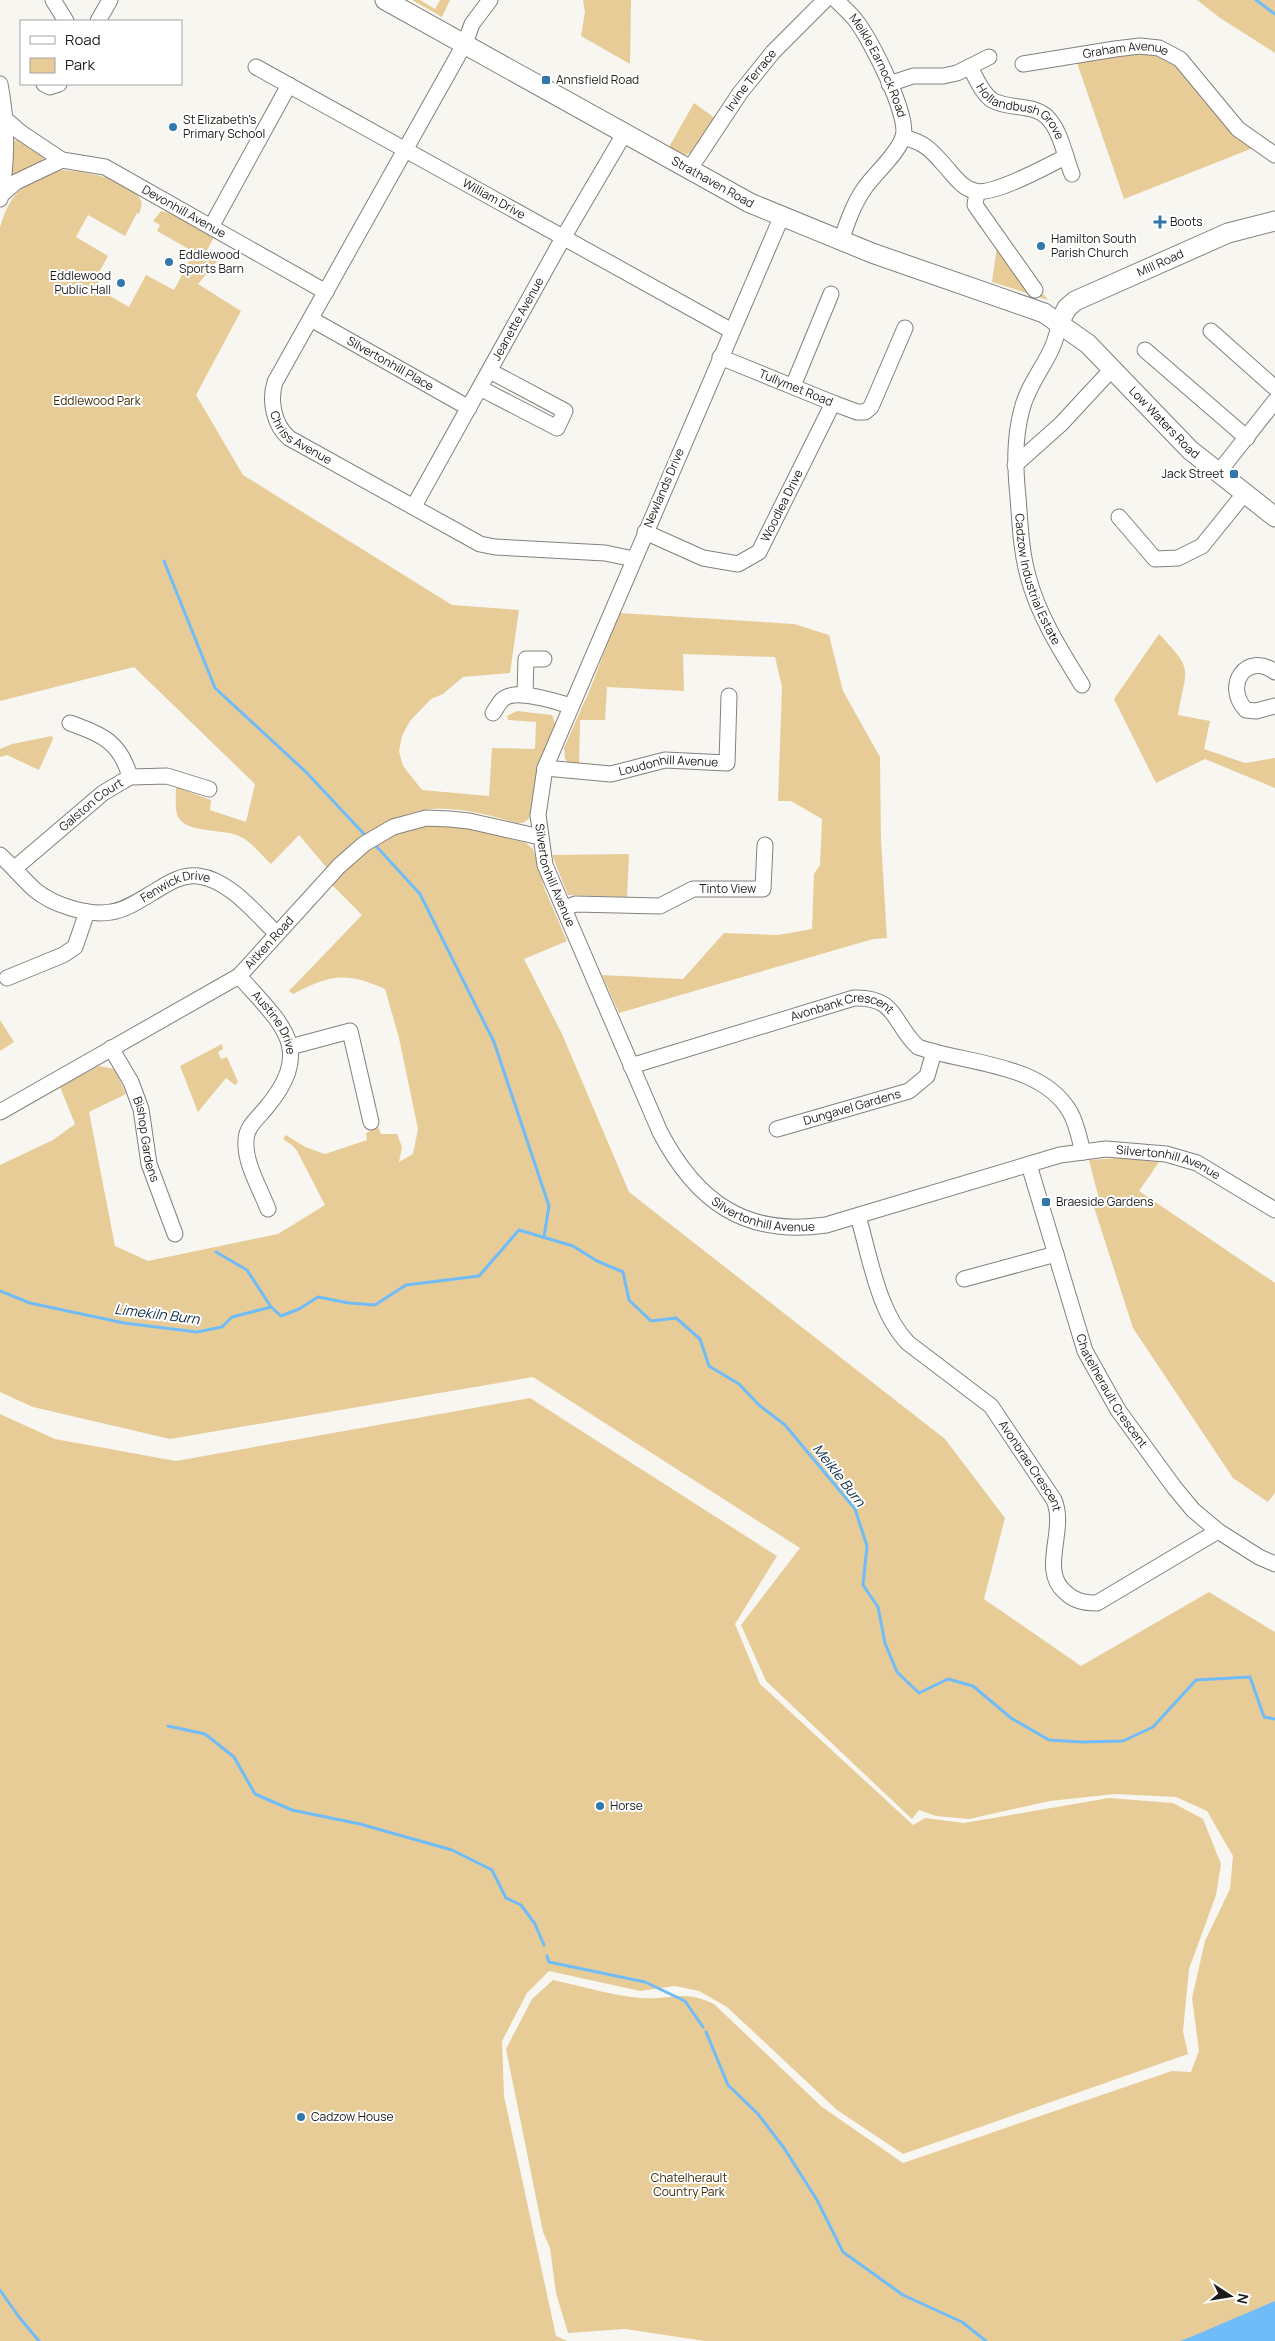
<svg xmlns="http://www.w3.org/2000/svg" width="1275" height="2341" viewBox="0 0 1275 2341" font-family="Manrope,sans-serif">
<style>
.green{fill:#e8cc98}
.water{fill:#70bcf8}
.lines{fill:none;stroke-linecap:round;stroke-linejoin:round}
.stream{stroke:#70bcf8;stroke-width:3}
.minor-casing{stroke:#83817d;stroke-width:17}
.major-casing{stroke:#83817d;stroke-width:21}
.minor{stroke:#fff;stroke-width:15}
.major{stroke:#fff;stroke-width:19}
.poi-dot{fill:#3178ac;stroke:#fff;stroke-width:2}
.labels{text-anchor:middle;stroke-width:4;stroke-linejoin:round;paint-order:stroke}
.street-label{font-size:12px;fill:#1d1c1b;stroke:#fff}
.poi-label{font-size:12px;fill:#1d1c1b;stroke:#fff;text-anchor:start}
.park-label{font-size:12px;fill:#3c2a04;stroke:#fff}
.water-label{font-size:14px;font-style:italic;fill:#0c2d46;stroke:#fff}
</style>
<rect width="100%" height="100%" fill="#f8f6f1"/>
<!-- green -->
<g class="green">
<polygon points="412,0 420,0 435,9 440,0 450,0 442,17"/>
<polygon points="583,0 631,0 630,64 581,36 585,12"/>
<polygon points="1197,0 1275,0 1275,53 1220,18"/>
<polygon points="1150,50 1171,59 1253,148 1124,199 1076,60"/>
<polygon points="694,103 715,118 693,151 686,155 669,147"/>
<polygon points="18,139 42,155 44,161 12,176 12,142"/>
<path d="M58 170C79 170 130 178 140 199 143 204 141 209 139 214L137 213 125 236 88 215 76 237 108 256 97 276 100 278 96 288 129 307 146 275 174 290 194 252 157 231 160 225 153 221 161 211 173 214 214 237 206 252 218 260 198 284 241 311 196 395 243 475 452 605 519 610 510 673 463 677 443 694 431 699 410 721 402 736 399 751 403 766 422 790 489 796 492 748 535 749 536 722 508 720 507 716 517 711 552 715 555 723 537 769 529 819 523 823H517C482 813 440 801 405 815L418 827C455 822 491 834 526 843L533 849 545 890 567 941 524 959 562 1034 629 1192 945 1439 1005 1518 984 1599 1081 1666 1209 1592 1275 1632V2341H705L625 2329 568 2333 556 2293 550 2248 543 2232 506 2049 532 1999 553 1980C582 1986 612 1996 642 1998 671 2000 683 1989 714 2004L822 2107 903 2163 1172 2071 1191 2072 1199 2051 1192 1998 1205 1941 1230 1889 1233 1856 1207 1811 1176 1797 1115 1794 1050 1801 969 1819 936 1816 919 1810 912 1819 766 1681 741 1625 800 1548 533 1377 170 1439 33 1407 0 1392V1165L53 1140 75 1124 60 1087 99 1066 115 1069 126 1094 89 1112 115 1246 148 1261 278 1234 325 1205 297 1151 293 1146 283 1139 286 1135 305 1147 325 1154 367 1140 366 1133 378 1127 381 1134H397L402 1147 399 1162 413 1154 418 1129 399 1038 385 989C346 971 329 975 293 994L289 991 362 915 327 880 332 874 299 835 271 864C262 856 250 840 239 836 222 828 182 834 177 814 175 806 176 795 176 787L211 800 210 810 246 822 255 784 134 667 0 701V227C12 189 23 185 58 170Z"/>
<polygon points="997,246 1030,291 1044,295 1048,300 992,282"/>
<polygon points="619,613 794,624 829,635 843,691 880,757 881,840 887,938 873,939 619,1013 602,975 683,979 724,933 778,935 812,929 814,874 820,865 822,819 791,801 778,801 782,687 775,657 683,654 684,691 607,687 605,720 580,720 579,765 570,765 565,759 564,748 591,687"/>
<path d="M1159 634C1195 672 1186 666 1178 715L1210 721 1204 749 1245 763 1275 758V788L1205 759 1156 783 1114 699Z"/>
<polygon points="52,736 53,739 39,770 7,755 0,757 0,749 12,744"/>
<polygon points="629,854 627,897 568,895 552,855"/>
<polygon points="0,1020 14,1042 0,1051"/>
<polygon points="222,1044 223,1049 218,1052 221,1059 227,1057 238,1082 235,1085 226,1078 198,1112 180,1066"/>
<polygon points="1119,1158 1159,1162 1139,1191 1275,1283 1275,1493 1268,1502 1233,1478 1133,1328 1092,1201 1099,1199 1089,1160"/>
<polygon points="530,1398 777,1556 735,1624 760,1684 913,1825 925,1818 964,1823 1109,1798 1173,1803 1203,1819 1221,1864 1216,1895 1189,1969 1183,2031 1188,2054 903,2154 837,2110 727,2007 699,1991 675,1986 640,1991 549,1971 527,1993 502,2041 504,2096 556,2336 567,2341 0,2341 0,1414 55,1439 176,1461"/>
</g>
<!-- water -->
<polygon class="water" points="1275,2301 1275,2341 1180,2341 1193,2336"/>
<g class="lines">
<!-- stream -->
<g class="stream">
<polyline points="1256,0 1275,14"/>
<polyline points="164,561 215,688 306,772 364,834"/>
<polyline points="376,846 420,894 494,1042 549,1206 544,1237"/>
<polyline points="216,1252 247,1270 271,1307"/>
<polyline points="0,1291 30,1303 124,1323 197,1332 222,1327 232,1317 271,1307 281,1316 299,1309 318,1297 349,1303 375,1305 406,1285 479,1276 519,1230 573,1246 597,1261 623,1272 629,1300 651,1321 676,1318 700,1339 709,1366 739,1384 759,1405 785,1425 855,1509 867,1546 863,1585 878,1607 885,1643 897,1672 919,1693 948,1679 973,1686 1011,1718 1049,1740 1082,1742 1123,1741 1153,1727 1196,1680 1250,1677 1264,1717 1275,1719"/>
<polyline points="168,1726 205,1734 234,1757 255,1794 292,1810 360,1824 452,1850 492,1870 506,1898 521,1905 535,1924 544,1945"/>
<polyline points="547,1956 549,1962 645,1982 685,2001 703,2027"/>
<polyline points="706,2032 728,2085 758,2114 784,2148 817,2200 843,2252 903,2295 962,2322 986,2341"/>
<polyline points="0,2290 19,2317 39,2341"/>
</g>
<!-- minor casing -->
<g class="minor-casing">
<g id="minor">
<polyline points="53,0 66,21"/>
<path id="s1" d="M490 0 472 24 465 43 275 382C269 401 274 425 289 438L480 544 495 547 605 553 634 559"/>
<path id="s2" d="M836 0C843 7 851 14 857 22 871 41 910 116 903 137 898 154 874 174 864 189 853 205 847 223 841 241"/>
<polyline points="98,21 110,0"/>
<path id="s3" d="M1023 64 1115 49 1140 46 1159 48 1180 59 1238 129 1275 155"/>
<path id="s4" d="M256 67 732 331"/>
<path id="s5" d="M970 67C976 78 982 93 992 100 1009 110 1032 103 1047 117 1061 131 1065 157 1072 174"/>
<path d="M0 84C7 120 8 163 0 199"/>
<polyline points="44,84 50,87 59,84"/>
<polyline points="889,84 913,76 943,76 957,73 989,57"/>
<polyline points="4,118 20,132 62,160"/>
<path d="M903 137C926 143 931 150 946 167 955 177 962 188 975 191 993 196 1047 166 1065 157"/>
<path id="s6" d="M689 170 740 93 773 52 825 0"/>
<polyline points="977,192 975,205 1035,290"/>
<path id="s7" d="M1 195 16 182 62 160 105 167 326 292"/>
<path id="s8" d="M781 218 545 768 538 815 545 865 660 1132C696 1201 745 1237 826 1225L1060 1155 1106 1149 1166 1154 1197 1163 1275 1210"/>
<polyline points="211,227 289,85"/>
<path id="s9" d="M311 319 469 408"/>
<path id="s10" d="M1059 323C1055 357 1030 377 1022 409 1014 438 1015 467 1018 497 1020 523 1021 551 1028 576 1038 615 1061 651 1082 685"/>
<polyline points="1211,331 1275,388"/>
<polyline points="1145,350 1247,438"/>
<path id="s11" d="M720 357 833 403 857 412H865L871 407 905 328"/>
<polyline points="793,386 831,294"/>
<polyline points="480,388 557,428 565,411 490,371"/>
<polyline points="1015,465 1061,424 1112,369"/>
<polyline points="1218,473 1275,401"/>
<path id="s12" d="M414 506 563 238 624 134"/>
<polyline points="1119,517 1155,559 1178,558 1202,546 1244,494"/>
<path id="s13" d="M645 532 703 558 738 564 759 552 833 403"/>
<path d="M1275 672C1246 651 1223 686 1246 710L1256 711 1275 706"/>
<polyline points="525,695 526,659 544,659"/>
<path d="M493 713C496 709 499 703 502 700 515 687 556 702 571 706"/>
<path d="M70 723C102 735 120 741 130 777"/>
<path id="s14" d="M545 768 611 774 665 760 727 763 729 696"/>
<path id="s15" d="M0 855C12 866 23 879 35 890 53 905 88 916 111 912 126 910 140 900 152 893 167 884 181 874 198 876 230 880 255 913 277 934"/>
<path id="s16" d="M15 868 103 793 130 777 167 776 209 789"/>
<path id="s17" d="M564 909 575 904 660 906 693 889H763L765 845"/>
<path id="s18" d="M239 976C281 1024 316 1048 266 1108 258 1118 246 1127 246 1140 244 1162 260 1188 268 1209"/>
<polyline points="7,978 63,955 75,947 87,912"/>
<polyline points="290,1047 350,1031 371,1122"/>
<path id="s19" d="M111 1048 131 1082 141 1109 149 1164 175 1234"/>
<path id="s20" d="M631 1066 854 998C898 997 892 1023 918 1047 966 1064 1042 1063 1070 1112 1077 1124 1079 1138 1083 1152"/>
<path id="s21" d="M0 1112 239 976 339 866 364 844 393 827 426 818 450 819 469 821 540 837"/>
<path id="s22" d="M777 1129 909 1091 927 1076 934 1052"/>
<path id="s23" d="M1029 1165 1085 1351 1118 1410 1174 1487 1193 1510 1218 1531 1259 1557 1275 1564"/>
<path id="s24" d="M858 1216C870 1257 878 1312 908 1343L991 1406 1054 1500C1067 1530 1039 1570 1065 1592 1074 1601 1084 1603 1097 1603L1218 1531"/>
<polyline points="964,1279 1056,1254"/>
</g>
</g>
<!-- major casing -->
<g class="major-casing">
<g id="major">
<path id="s25" d="M385 0 750 203 872 253 1044 313 1088 344 1190 450 1275 517"/>
<path id="s26" d="M1059 323 1067 308 1075 301 1228 233 1275 221"/>
</g>
</g>
<!-- minor -->
<use href="#minor" class="minor"/>
<!-- major -->
<use href="#major" class="major"/>
</g>
<!-- markers -->
<g class="poi-dot">
<rect x="541" y="75" width="10" height="10" rx="2.5"/>
<circle cx="173" cy="127" r="5"/>
<path d="M1157.5 214.5h5v5h5v5h-5v5h-5v-5h-5v-5h5z"/>
<circle cx="1041" cy="246" r="5"/>
<circle cx="169" cy="262" r="5"/>
<circle cx="121" cy="283" r="5"/>
<rect x="1229" y="469" width="10" height="10" rx="2.5"/>
<rect x="1041" y="1197" width="10" height="10" rx="2.5"/>
<circle cx="600" cy="1806" r="5"/>
<circle cx="301" cy="2117" r="5"/>
</g>
<g class="labels">
<!-- street labels -->
<g class="street-label">
<text dy="4" stroke="none"><textPath href="#s3" startOffset="104">Graham Avenue</textPath></text>
<text dy="4" stroke="none"><textPath href="#s2" startOffset="79">Meikle Earnock Road</textPath></text>
<text dy="4" stroke="none"><textPath href="#s6" startOffset="109">Irvine Terrace</textPath></text>
<text dy="4" stroke="none"><textPath href="#s5" startOffset="72">Hollandbush Grove</textPath></text>
<text dy="4" stroke="none"><textPath href="#s25" startOffset="375">Strathaven Road</textPath></text>
<text dy="4" stroke="none"><textPath href="#s4" startOffset="272">William Drive</textPath></text>
<text dy="4" stroke="none"><textPath href="#s7" startOffset="205">Devonhill Avenue</textPath></text>
<text dy="4" stroke="none"><textPath href="#s26" startOffset="121">Mill Road</textPath></text>
<text dy="4" stroke="none"><textPath href="#s12" startOffset="214">Jeanette Avenue</textPath></text>
<text dy="4" stroke="none"><textPath href="#s9" startOffset="91">Silvertonhill Place</textPath></text>
<text dy="4" stroke="none"><textPath href="#s11" startOffset="82">Tullymet Road</textPath></text>
<text dy="4" stroke="none"><textPath href="#s25" startOffset="895">Low Waters Road</textPath></text>
<text dy="4" stroke="none"><textPath href="#s1" startOffset="508">Chriss Avenue</textPath></text>
<text transform="translate(664 488) rotate(-67)" y="4">Newlands Drive</text>
<text dy="4" stroke="none"><textPath href="#s13" startOffset="175">Woodlea Drive</textPath></text>
<text dy="4" stroke="none"><textPath href="#s10" startOffset="268">Cadzow Industrial Estate</textPath></text>
<text dy="4" stroke="none"><textPath href="#s14" startOffset="125">Loudonhill Avenue</textPath></text>
<text dy="4" stroke="none"><textPath href="#s16" startOffset="99">Galston Court</textPath></text>
<text dy="4" stroke="none"><textPath href="#s8" startOffset="709">Silvertonhill Avenue</textPath></text>
<text dy="4" stroke="none"><textPath href="#s17" startOffset="169">Tinto View</textPath></text>
<text dy="4" stroke="none"><textPath href="#s15" startOffset="201">Fenwick Drive</textPath></text>
<text dy="4" stroke="none"><textPath href="#s21" startOffset="320">Aitken Road</textPath></text>
<text dy="4" stroke="none"><textPath href="#s20" startOffset="221">Avonbank Crescent</textPath></text>
<text dy="4" stroke="none"><textPath href="#s18" startOffset="59">Austine Drive</textPath></text>
<text dy="4" stroke="none"><textPath href="#s22" startOffset="78">Dungavel Gardens</textPath></text>
<text dy="4" stroke="none"><textPath href="#s19" startOffset="99">Bishop Gardens</textPath></text>
<text dy="4" stroke="none"><textPath href="#s8" startOffset="1548">Silvertonhill Avenue</textPath></text>
<text dy="4" stroke="none"><textPath href="#s8" startOffset="1128">Silvertonhill Avenue</textPath></text>
<text dy="4" stroke="none"><textPath href="#s23" startOffset="242">Chatelherault Crescent</textPath></text>
<text dy="4" stroke="none"><textPath href="#s24" startOffset="314">Avonbrae Crescent</textPath></text>
</g>
<!-- poi labels -->
<g class="poi-label">
<text x="556" y="84">Annsfield Road</text>
<text x="183" y="124">St Elizabeth's<tspan x="183" dy="14">Primary School</tspan></text>
<text x="1170" y="226">Boots</text>
<text x="1051" y="243">Hamilton South<tspan x="1051" dy="14">Parish Church</tspan></text>
<text x="179" y="259">Eddlewood<tspan x="179" dy="14">Sports Barn</tspan></text>
<text x="111" y="280" text-anchor="end">Eddlewood<tspan x="111" dy="14">Public Hall</tspan></text>
<text x="1224" y="478" text-anchor="end">Jack Street</text>
<text x="1056" y="1206">Braeside Gardens</text>
<text x="610" y="1810">Horse</text>
<text x="311" y="2121">Cadzow House</text>
</g>
<!-- park labels -->
<g class="park-label">
<text x="97" y="405">Eddlewood Park</text>
<text x="689" y="2182">Chatelherault<tspan x="689" dy="14">Country Park</tspan></text>
</g>
<!-- water labels -->
<g class="water-label">
<text transform="translate(157 1314) rotate(7)" y="5">Limekiln Burn</text>
<text transform="translate(839 1475) rotate(52)" y="5">Meikle Burn</text>
</g>
</g>
<!-- legend -->
<rect x="20" y="20" width="162" height="65" fill="#ffffff" stroke="#a5a4a4"/>
<rect x="30" y="36" width="25" height="8" fill="#ffffff" stroke="#a5a4a4"/>
<text x="65" y="45" font-size="15" fill="#1d1c1b">Road</text>
<rect x="30" y="58" width="25" height="15" fill="#e8cc98" stroke="#a5a4a4"/>
<text x="65" y="70" font-size="15" fill="#1d1c1b">Park</text>
<!-- north arrow -->
<g transform="translate(1230 2296) rotate(102)" stroke="#ffffff" stroke-width="4" paint-order="stroke">
<path d="M0-4L9 19L0 12L-9 19Z" fill="#1d1c1b"/>
<text y="-8" font-size="14" font-weight="bold" text-anchor="middle" fill="#1d1c1b">N</text>
</g>
</svg>
